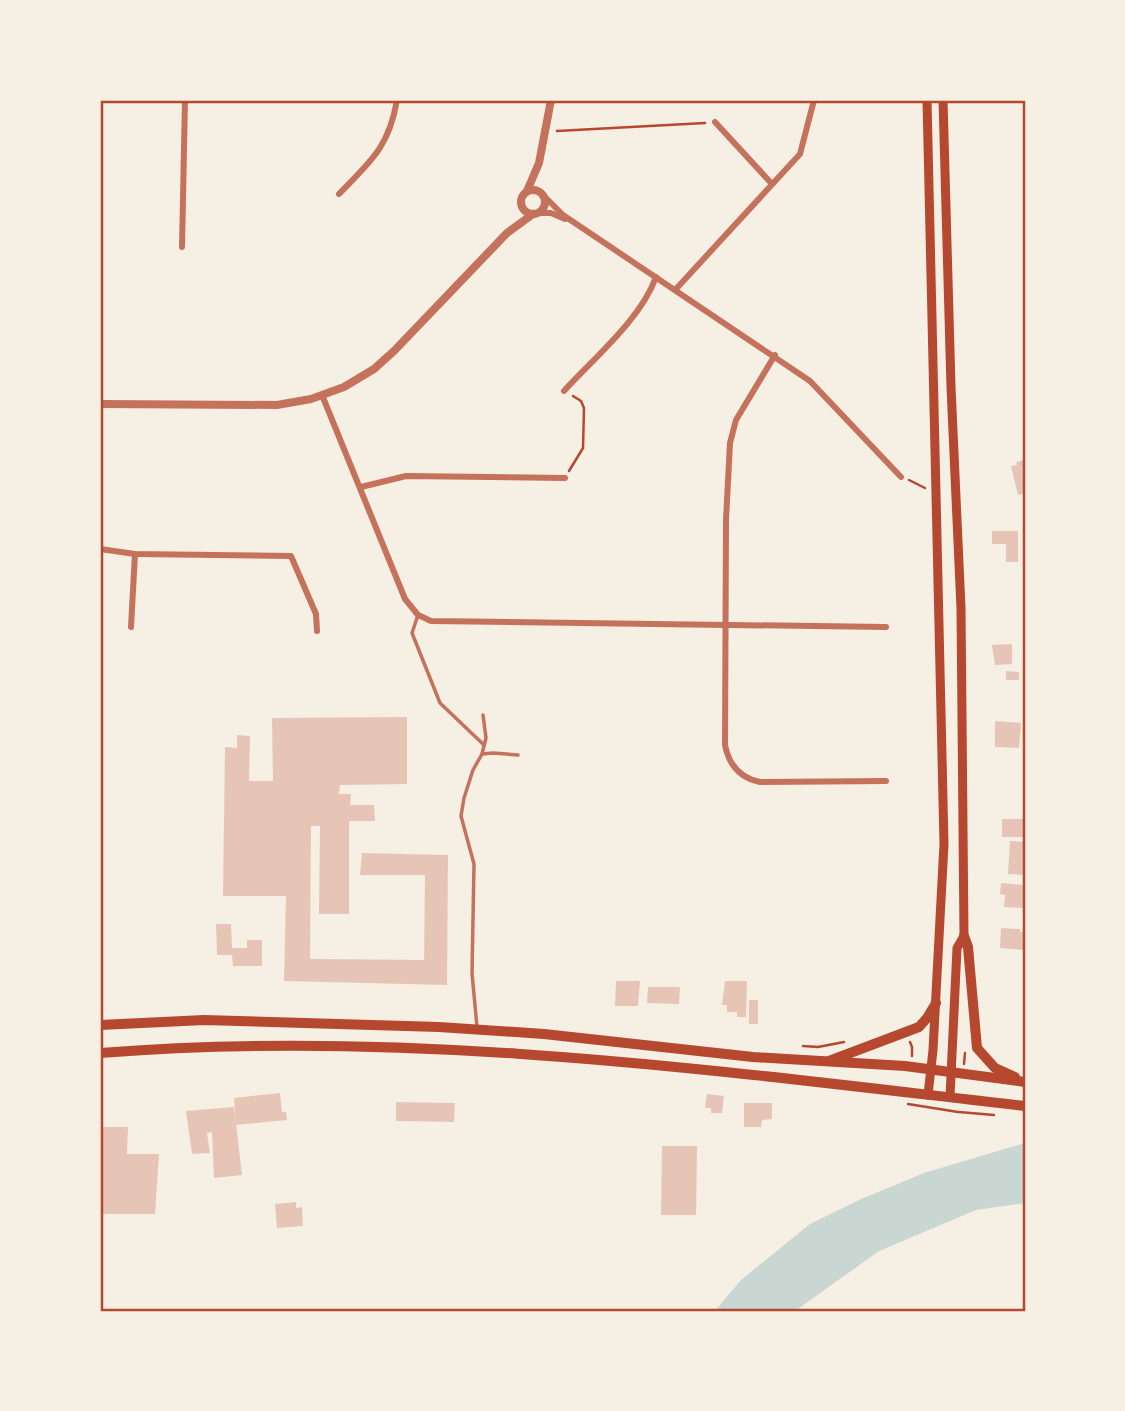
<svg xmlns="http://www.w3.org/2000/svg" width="1125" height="1411" viewBox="0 0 1125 1411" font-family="Commissioner,sans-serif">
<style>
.water{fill:#c9d6d2}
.building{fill:#e6c5b7}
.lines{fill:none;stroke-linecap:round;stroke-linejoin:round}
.path{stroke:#b5482f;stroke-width:2.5}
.service{stroke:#c5725c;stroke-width:3.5}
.minor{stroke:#c5725c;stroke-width:6}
.tertiary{stroke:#c5725c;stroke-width:8}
.secondary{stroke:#b5482f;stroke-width:9}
.trunk{stroke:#b5482f;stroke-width:10}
.neatline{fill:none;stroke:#b5482f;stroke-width:2.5}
</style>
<rect width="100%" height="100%" fill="#f6efe4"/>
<!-- water -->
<polygon class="water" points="1025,1143 1025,1203 976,1210 879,1251 795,1311 715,1311 741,1280 810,1224 859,1200 924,1173"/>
<!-- building -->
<g class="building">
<polygon points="1025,460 1025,493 1018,495 1011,466 1017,465 1016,462"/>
<polygon points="992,531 1018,531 1018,562 1006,562 1006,544 992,544"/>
<polygon points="1012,644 1012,664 995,665 992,645"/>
<polygon points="1006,671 1019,672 1019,680 1006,680"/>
<polygon points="407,717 407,784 340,785 339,794 351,794 350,805 374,805 375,821 349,821 349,914 319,914 320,826 311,826 310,959 424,960 425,875 360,875 362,853 448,855 447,985 284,981 286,896 223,896 225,747 237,748 237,735 250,736 249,781 273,781 272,718"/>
<polygon points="995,721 1021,723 1019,748 995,747"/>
<rect x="1002" y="819" width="23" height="18"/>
<polygon points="1010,841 1025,842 1025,875 1008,874"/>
<polygon points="1001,883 1025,885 1025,908 1004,907 1005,895 1000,894"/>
<polygon points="216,924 231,924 232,948 247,948 247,940 262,940 262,966 233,966 232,955 217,955"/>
<polygon points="1001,928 1020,929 1020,932 1025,932 1025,950 1000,948"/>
<polygon points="616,981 640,981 638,1006 615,1006"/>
<polygon points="725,981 747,981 746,1017 737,1017 737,1012 727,1012 727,1005 722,1005"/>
<polygon points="648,987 680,987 679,1004 647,1003"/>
<rect x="749" y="1000" width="9" height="24"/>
<polygon points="280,1093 282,1112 286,1112 287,1120 236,1125 234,1098"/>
<polygon points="707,1094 724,1096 722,1113 711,1113 711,1108 705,1108"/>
<polygon points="396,1102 455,1103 454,1122 396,1121"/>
<polygon points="744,1103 772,1103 772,1119 762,1120 761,1127 744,1127"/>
<polygon points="234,1107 242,1175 214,1178 212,1132 207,1133 210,1153 192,1154 186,1111"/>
<polygon points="100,1127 128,1127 127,1154 159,1154 155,1214 100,1214"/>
<polygon points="662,1146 697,1146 696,1215 661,1215"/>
<polygon points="296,1202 296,1208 302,1207 303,1226 277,1228 275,1204"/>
</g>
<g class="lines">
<!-- path -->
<g class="path">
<polyline points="557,131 705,123"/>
<polyline points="569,471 583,448 584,408 581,401 573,396"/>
<polyline points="909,480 925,488"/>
<polyline points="910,1042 912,1047 912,1056"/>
<polyline points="803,1046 818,1047 844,1042"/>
<polyline points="964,1064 965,1053"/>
<polyline points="908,1104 958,1112"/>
<polyline points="959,1112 994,1115"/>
</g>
<!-- service -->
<g class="service">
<polyline points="418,615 412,633 440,703 484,745"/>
<polyline points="482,754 493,753 518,755"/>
<polyline points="477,1027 472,973 474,864 461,816 464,798 473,770 482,754 486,738 483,715"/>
</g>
<!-- minor -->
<g class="minor">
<polyline points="715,122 772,184"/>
<path d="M339 194C371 161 389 147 397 100"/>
<polyline points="544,196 563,215 810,381 901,477"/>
<polyline points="539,213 551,213 565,219"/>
<polyline points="182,247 185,100"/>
<polyline points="676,289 800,154 814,100"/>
<path d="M775 355 736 420 730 443 726 520 725 745C729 765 740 778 760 782L886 781"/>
<path d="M564 391C594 358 641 319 656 277"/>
<polyline points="322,395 405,599 418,615 431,621 886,627"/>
<polyline points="361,487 406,476 565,478"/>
<polyline points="100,549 135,554 291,556 316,614 317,631"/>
<polyline points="131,627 135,554"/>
</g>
<!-- tertiary -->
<g class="tertiary">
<circle cx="533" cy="202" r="12"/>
<polyline points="527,191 539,163 551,100"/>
<polyline points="100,404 277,405 311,399 344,387 374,369 394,351 507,233 533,214"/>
</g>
<!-- secondary -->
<g class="secondary">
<polyline points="927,100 944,844 933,1050 928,1095"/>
<polyline points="943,100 951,387 961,608 964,936 957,948 950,1097"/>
</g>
<!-- trunk -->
<g class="trunk">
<polyline points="964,936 968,947 977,1048 995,1068 1015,1077"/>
<polyline points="100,1025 204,1020 439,1027 544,1034 753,1057 905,1066 1025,1082"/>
<path d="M100 1053C409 1028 719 1071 1025 1106"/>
<polyline points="829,1061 919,1027 927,1018 936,1003"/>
</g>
</g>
<!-- border -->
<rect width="1125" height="1411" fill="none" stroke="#f6efe4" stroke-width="203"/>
<rect x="102" y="102" width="922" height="1208" class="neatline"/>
</svg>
